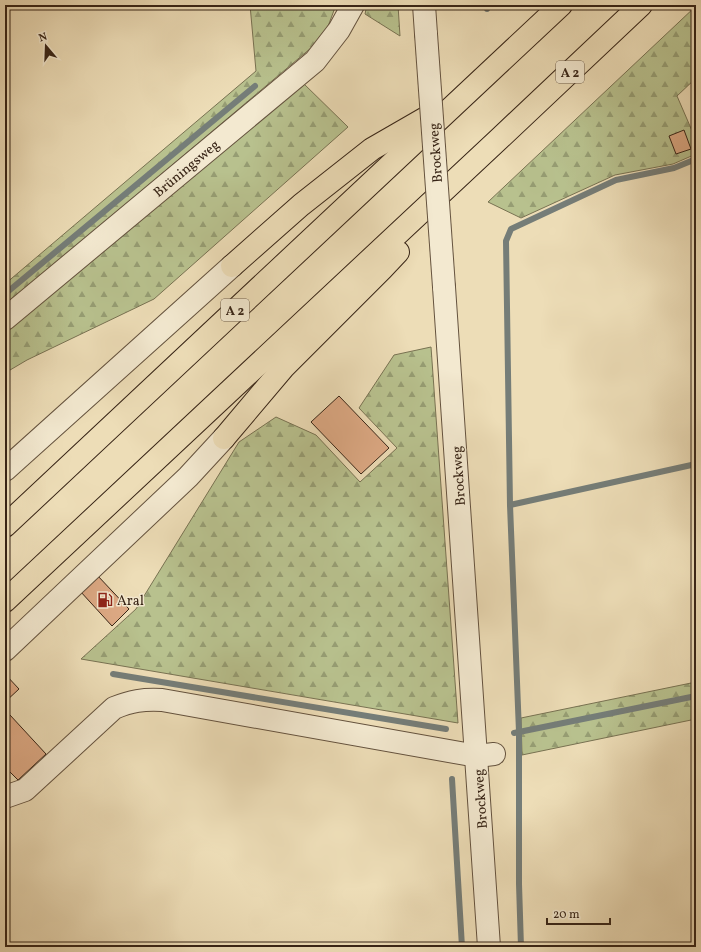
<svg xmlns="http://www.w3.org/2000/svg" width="701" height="952" viewBox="0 0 701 952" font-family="Vollkorn,serif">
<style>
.forest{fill:url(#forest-firs);stroke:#787252}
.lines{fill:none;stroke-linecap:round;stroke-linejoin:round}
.stream{stroke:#757d78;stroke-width:6}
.building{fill:#dda984;stroke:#372416}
.minor-casing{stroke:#64523e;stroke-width:24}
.highway-casing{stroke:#372416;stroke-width:24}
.minor{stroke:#f3e9d0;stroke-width:22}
.highway{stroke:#edddb7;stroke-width:22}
.minor-bridge-casing{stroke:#64523e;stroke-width:24;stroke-linecap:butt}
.minor-bridge{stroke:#f3e9d0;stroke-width:22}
.labels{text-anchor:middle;stroke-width:3;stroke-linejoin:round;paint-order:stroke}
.shield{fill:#f3e9d0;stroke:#6f5f4e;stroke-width:1}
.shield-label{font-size:13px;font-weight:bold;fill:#372416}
.street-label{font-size:14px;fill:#372416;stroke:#f3e9d0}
.poi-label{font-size:14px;fill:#372416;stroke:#f3e9d0;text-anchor:start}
</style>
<defs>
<pattern id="forest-firs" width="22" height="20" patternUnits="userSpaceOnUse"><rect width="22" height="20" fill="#b8c18e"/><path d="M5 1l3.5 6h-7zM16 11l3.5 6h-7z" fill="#969d73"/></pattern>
</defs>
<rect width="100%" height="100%" fill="#edddb7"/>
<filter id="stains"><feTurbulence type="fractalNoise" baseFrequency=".005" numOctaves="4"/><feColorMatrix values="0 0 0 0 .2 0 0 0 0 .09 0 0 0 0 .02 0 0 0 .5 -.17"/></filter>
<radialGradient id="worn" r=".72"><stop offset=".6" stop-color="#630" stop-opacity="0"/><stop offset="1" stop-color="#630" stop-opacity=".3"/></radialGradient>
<!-- forest -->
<g class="forest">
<polygon points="250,5 336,5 324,37 5,306 5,284 256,71"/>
<polygon points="367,5 398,5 400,36 365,14"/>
<polygon points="696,6 696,78 677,96 696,140 696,154 673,164 615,175 521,218 488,202"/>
<polygon points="302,82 348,127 154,299 27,360 5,373 5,329"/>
<polygon points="431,347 458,723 81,659 136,609 239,442 276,417 316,435 360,482 397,448 359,408 394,355"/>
<polygon points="696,682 696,719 522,755 521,718"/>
</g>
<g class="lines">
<!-- stream -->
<g class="stream">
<polyline points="486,5 487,9"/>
<polyline points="5,294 255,86"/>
<polyline points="510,505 696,464"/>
<polyline points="113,674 446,729"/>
<polyline points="514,733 696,696"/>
<polyline points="452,779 462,947"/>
<polyline points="521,947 519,884 519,732 510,505 506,241 511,229 616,180 674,168 696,159"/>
</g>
</g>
<!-- building -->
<g class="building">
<polygon points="684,130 691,149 676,154 669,136"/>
<polygon points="339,396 389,448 361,474 311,422"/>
<polygon points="97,575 129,609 112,626 80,591"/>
<polygon points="5,674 19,689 5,702"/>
<polygon points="10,715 46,754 18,780 5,767 5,720"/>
</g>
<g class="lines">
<!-- minor casing -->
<g class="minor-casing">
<g id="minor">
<polyline points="424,5 426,34"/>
<polyline points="444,287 489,947"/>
<polyline points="5,319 315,61 339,30 353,5"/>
<polyline points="5,470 232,266"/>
<polyline points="5,650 188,477 224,438"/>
<path d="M5 797 25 790 114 708C131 701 143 699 162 700L477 756 494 754"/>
</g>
</g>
<!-- highway casing -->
<g class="highway-casing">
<g id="highway">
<polyline points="232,266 301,205 372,149 431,115"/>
<polyline points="224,438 284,367 382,269 398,252"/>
<polyline points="5,526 561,5"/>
<polyline points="5,601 499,139 641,5"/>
</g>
</g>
<!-- minor -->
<use href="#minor" class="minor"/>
<!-- highway -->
<use href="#highway" class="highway"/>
<!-- minor-bridge casing -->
<g class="minor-bridge-casing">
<polyline id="minor-bridge" points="426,34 444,287"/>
</g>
<!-- minor-bridge -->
<use href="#minor-bridge" class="minor-bridge"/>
</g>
<!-- icons -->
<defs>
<g id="fuel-bare" transform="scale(1.2)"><path d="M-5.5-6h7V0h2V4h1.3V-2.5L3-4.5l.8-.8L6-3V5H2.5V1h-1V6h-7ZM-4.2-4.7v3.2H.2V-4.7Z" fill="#8f2418" stroke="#f3e9d0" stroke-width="2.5" paint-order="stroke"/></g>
</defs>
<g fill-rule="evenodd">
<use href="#fuel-bare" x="105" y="600"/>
</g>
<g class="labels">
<!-- shield labels -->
<g class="shield">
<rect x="556" y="61" width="28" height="22" rx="3"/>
<rect x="221" y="299" width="28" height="22" rx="3"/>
</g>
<g class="shield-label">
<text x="570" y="77">A 2</text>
<text x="235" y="315">A 2</text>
</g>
<!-- street labels -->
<g class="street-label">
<text transform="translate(435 153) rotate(-94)" y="5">Brockweg</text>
<text transform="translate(186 168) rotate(-40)" y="5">Brüningsweg</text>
<text transform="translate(458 476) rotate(-94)" y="5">Brockweg</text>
<text transform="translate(480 799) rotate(-94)" y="5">Brockweg</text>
</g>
<!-- poi labels -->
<g class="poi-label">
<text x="117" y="605">Aral</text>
</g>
</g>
<!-- margin -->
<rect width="701" height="952" fill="none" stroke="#edddb7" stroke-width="20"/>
<rect x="6" y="6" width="689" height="940" fill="none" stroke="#372416" stroke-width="2"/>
<rect x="10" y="10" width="681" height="932" fill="none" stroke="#372416"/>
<!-- north arrow -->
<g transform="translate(46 46) rotate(341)" stroke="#f3e9d0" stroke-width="3" paint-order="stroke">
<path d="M0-3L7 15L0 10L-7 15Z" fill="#372416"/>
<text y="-6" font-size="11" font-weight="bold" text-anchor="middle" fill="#372416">N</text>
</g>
<!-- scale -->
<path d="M547 918v6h63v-6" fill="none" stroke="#372416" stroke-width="2"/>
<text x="553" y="918" font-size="12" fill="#372416" stroke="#f3e9d0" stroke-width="3" paint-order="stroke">20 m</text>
<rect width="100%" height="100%" filter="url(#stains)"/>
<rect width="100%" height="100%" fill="url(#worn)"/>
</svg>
